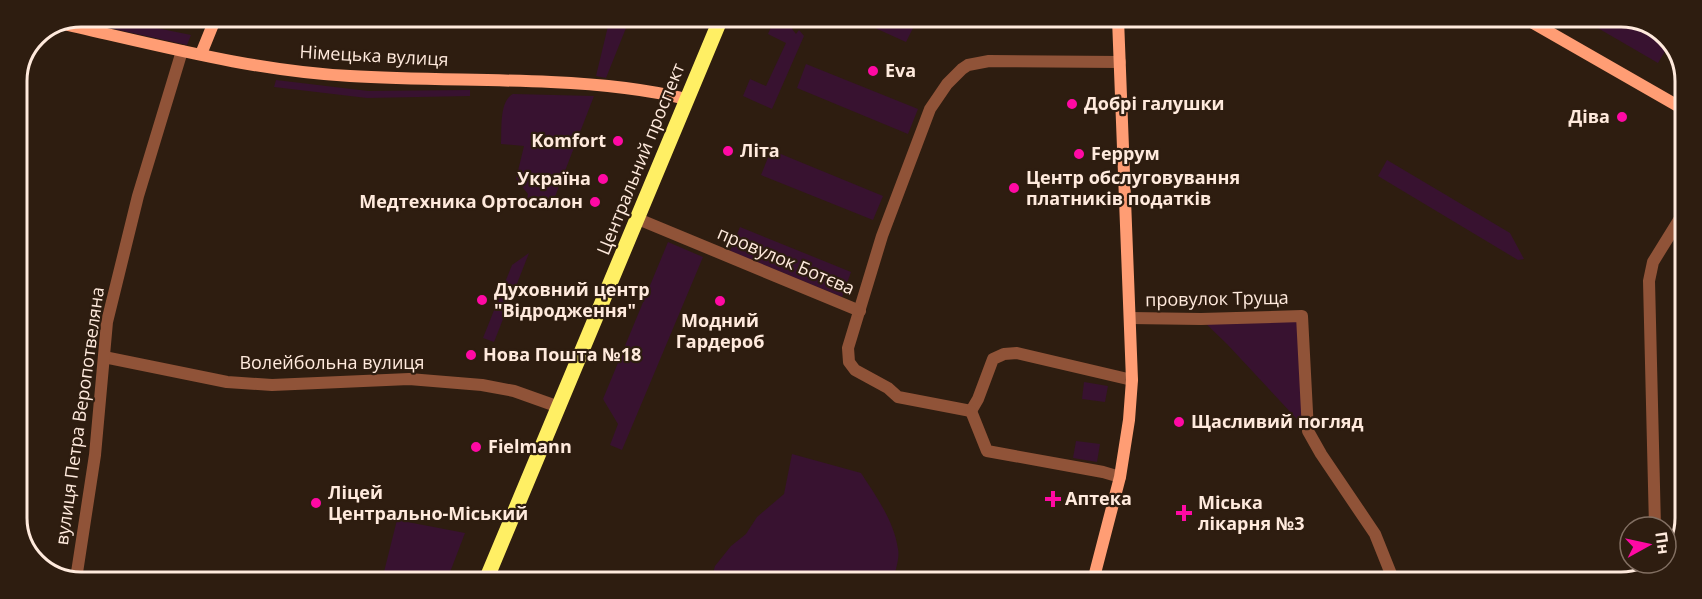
<svg xmlns="http://www.w3.org/2000/svg" width="1702" height="599" viewBox="0 0 1702 599" font-family="'Open Sans',sans-serif">
<style>
.green{fill:#381230}
.lines{fill:none;stroke-linecap:round;stroke-linejoin:round}
.street{stroke:#905338;stroke-width:12}
.secondary{stroke:#ff9d74;stroke-width:12}
.primary{stroke:#ffef64;stroke-width:15}
.poi-dot{fill:#ff09a4;stroke:#2e1d10;stroke-width:2}
.labels{text-anchor:middle;stroke-width:4.5;stroke-linejoin:round;paint-order:stroke}
.street-label{font-size:18px;fill:#ffeadd;stroke:#2e1d10}
.poi-label{font-size:18px;font-weight:bold;fill:#ffeadd;stroke:#2e1d10;text-anchor:start}
.rim{fill:none;stroke:#ffeadd;stroke-width:3}
</style>
<rect width="100%" height="100%" fill="#2e1d10"/>
<!-- green -->
<g class="green">
<polygon points="82,17 103,17 191,35 187,45 73,20"/>
<polygon points="610,18 630,18 606,78 596,76"/>
<polygon points="775,18 781,19 781,22 786,24 788,21 795,24 792,29 796,34 799,30 804,36 772,109 743,96 750,79 766,86 786,43 768,34"/>
<polygon points="853,18 918,18 906,42"/>
<polygon points="1584,20 1641,20 1671,41 1658,63"/>
<polygon points="806,64 918,109 908,134 797,88"/>
<polygon points="276,80 368,91 470,90 470,96 367,98 274,87"/>
<path d="M513 94 594 96 551 207 527 199 528 194 516 179 524 146 501 144C502 129 499 101 513 94Z"/>
<polygon points="771,150 883,196 873,220 761,175"/>
<polygon points="1387,160 1510,233 1524,259 1518,260 1378,176"/>
<polygon points="740,227 851,272 842,297 730,251"/>
<polygon points="668,242 703,257 622,450 610,445 618,424 603,399"/>
<polygon points="529,253 494,342 483,338 512,265"/>
<polygon points="1302,316 1308,431 1227,344 1201,319"/>
<polygon points="1084,382 1108,386 1105,402 1082,399"/>
<polygon points="1076,441 1100,444 1097,462 1073,458"/>
<path d="M792 454 861 473C876 496 894 521 898 549 900 558 895 571 893 581H711L715 566 731 546 746 534 757 517 784 494Z"/>
<polygon points="397,520 465,533 447,580 382,580"/>
</g>
<g class="lines">
<!-- street -->
<g class="street">
<polyline points="1120,62 989,61 968,65 962,69 947,84 930,109 882,236 848,348 849,362 855,370 888,388 898,397 971,411 978,399 993,359 1004,354 1017,353 1132,380"/>
<polyline points="638,219 860,311"/>
<polyline points="1130,318 1201,319 1302,316 1308,431 1321,454 1375,534 1391,574 1392,582"/>
<polyline points="104,357 227,382 272,385 409,379 482,385 514,391 559,407"/>
<polyline points="971,411 987,451 1103,472 1120,477"/>
<polyline points="1655,527 1649,281 1653,262 1684,212"/>
<polyline points="1653,571 1654,563"/>
<polyline points="76,579 95,455 107,322 138,196 182,51"/>
</g>
<!-- secondary -->
<g class="secondary">
<polyline points="1528,20 1685,110"/>
<path d="M63 24C158 45 253 71 350 76 417 80 484 79 551 82 597 84 642 88 686 99"/>
<polyline points="201,54 216,17"/>
<polyline points="1093,581 1120,477 1129,420 1132,380 1118,19"/>
</g>
<!-- primary -->
<polyline class="primary" points="486,580 721,18"/>
</g>
<!-- markers -->
<g class="poi-dot">
<circle cx="873" cy="71" r="6"/>
<circle cx="1072" cy="104" r="6"/>
<circle cx="1622" cy="117" r="6"/>
<circle cx="618" cy="141" r="6"/>
<circle cx="728" cy="151" r="6"/>
<circle cx="1079" cy="154" r="6"/>
<circle cx="603" cy="179" r="6"/>
<circle cx="1014" cy="188" r="6"/>
<circle cx="595" cy="202" r="6"/>
<circle cx="482" cy="300" r="6"/>
<circle cx="720" cy="301" r="6"/>
<circle cx="471" cy="355" r="6"/>
<circle cx="1179" cy="422" r="6"/>
<circle cx="476" cy="447" r="6"/>
<path d="M1050 490h6v6h6v6h-6v6h-6v-6h-6v-6h6z"/>
<circle cx="316" cy="503" r="6"/>
<path d="M1181 504h6v6h6v6h-6v6h-6v-6h-6v-6h6z"/>
</g>
<g class="labels">
<!-- street labels -->
<g class="street-label">
<text transform="translate(374 56) rotate(3)" y="6">Німецька вулиця</text>
<text transform="translate(641 159) rotate(-68)" y="6">Центральний проспект</text>
<text transform="translate(786 261) rotate(23)" y="6">провулок Ботєва</text>
<text transform="translate(1217 299) rotate(-1)" y="6">провулок Труща</text>
<text x="332" y="369">Волейбольна вулиця</text>
<text transform="translate(80 416) rotate(-82)" y="6">вулиця Петра Веропотвеляна</text>
</g>
<!-- poi labels -->
<g class="poi-label">
<text x="885" y="77">Eva</text>
<text x="1084" y="110">Добрі галушки</text>
<text x="1610" y="123" text-anchor="end">Діва</text>
<text x="606" y="147" text-anchor="end">Komfort</text>
<text x="740" y="157">Літа</text>
<text x="1091" y="160">Fеррум</text>
<text x="1026" y="184">Центр обслуговування<tspan x="1026" dy="21">платників податків</tspan></text>
<text x="591" y="185" text-anchor="end">Україна</text>
<text x="583" y="208" text-anchor="end">Медтехника Ортосалон</text>
<text x="494" y="296">Духовний центр<tspan x="494" dy="21">"Відродження"</tspan></text>
<text x="720" y="327" text-anchor="middle">Модний<tspan x="720" dy="21">Гардероб</tspan></text>
<text x="483" y="361">Нова Пошта №18</text>
<text x="1191" y="428">Щасливий погляд</text>
<text x="488" y="453">Fielmann</text>
<text x="328" y="499">Ліцей<tspan x="328" dy="21">Центрально-Міський</tspan></text>
<text x="1065" y="505">Аптека</text>
<text x="1198" y="509">Міська<tspan x="1198" dy="21">лікарня №3</tspan></text>
</g>
</g>
<!-- crop -->
<path d="M0 0H1702V599H0ZM81 27H1621A54 54 0 0 1 1675 81V518A54 54 0 0 1 1621 572H81A54 54 0 0 1 27 518V81A54 54 0 0 1 81 27Z" fill="#2e1d10" fill-rule="evenodd"/>
<path class="rim" d="M81 27H1621A54 54 0 0 1 1675 81V518A54 54 0 0 1 1621 572H81A54 54 0 0 1 27 518V81A54 54 0 0 1 81 27Z"/>
<!-- north arrow -->
<g transform="translate(1648 545) rotate(82)"><circle r="28" fill="#2e1d10" stroke="#826f62" stroke-width="1.5"/>
<path d="M0-4.5L10 22L0 15L-10 22Z" fill="#ff09a4"/>
<text y="-9" font-size="16" font-weight="bold" text-anchor="middle" fill="#ffeadd">Пн</text>
</g>
</svg>
